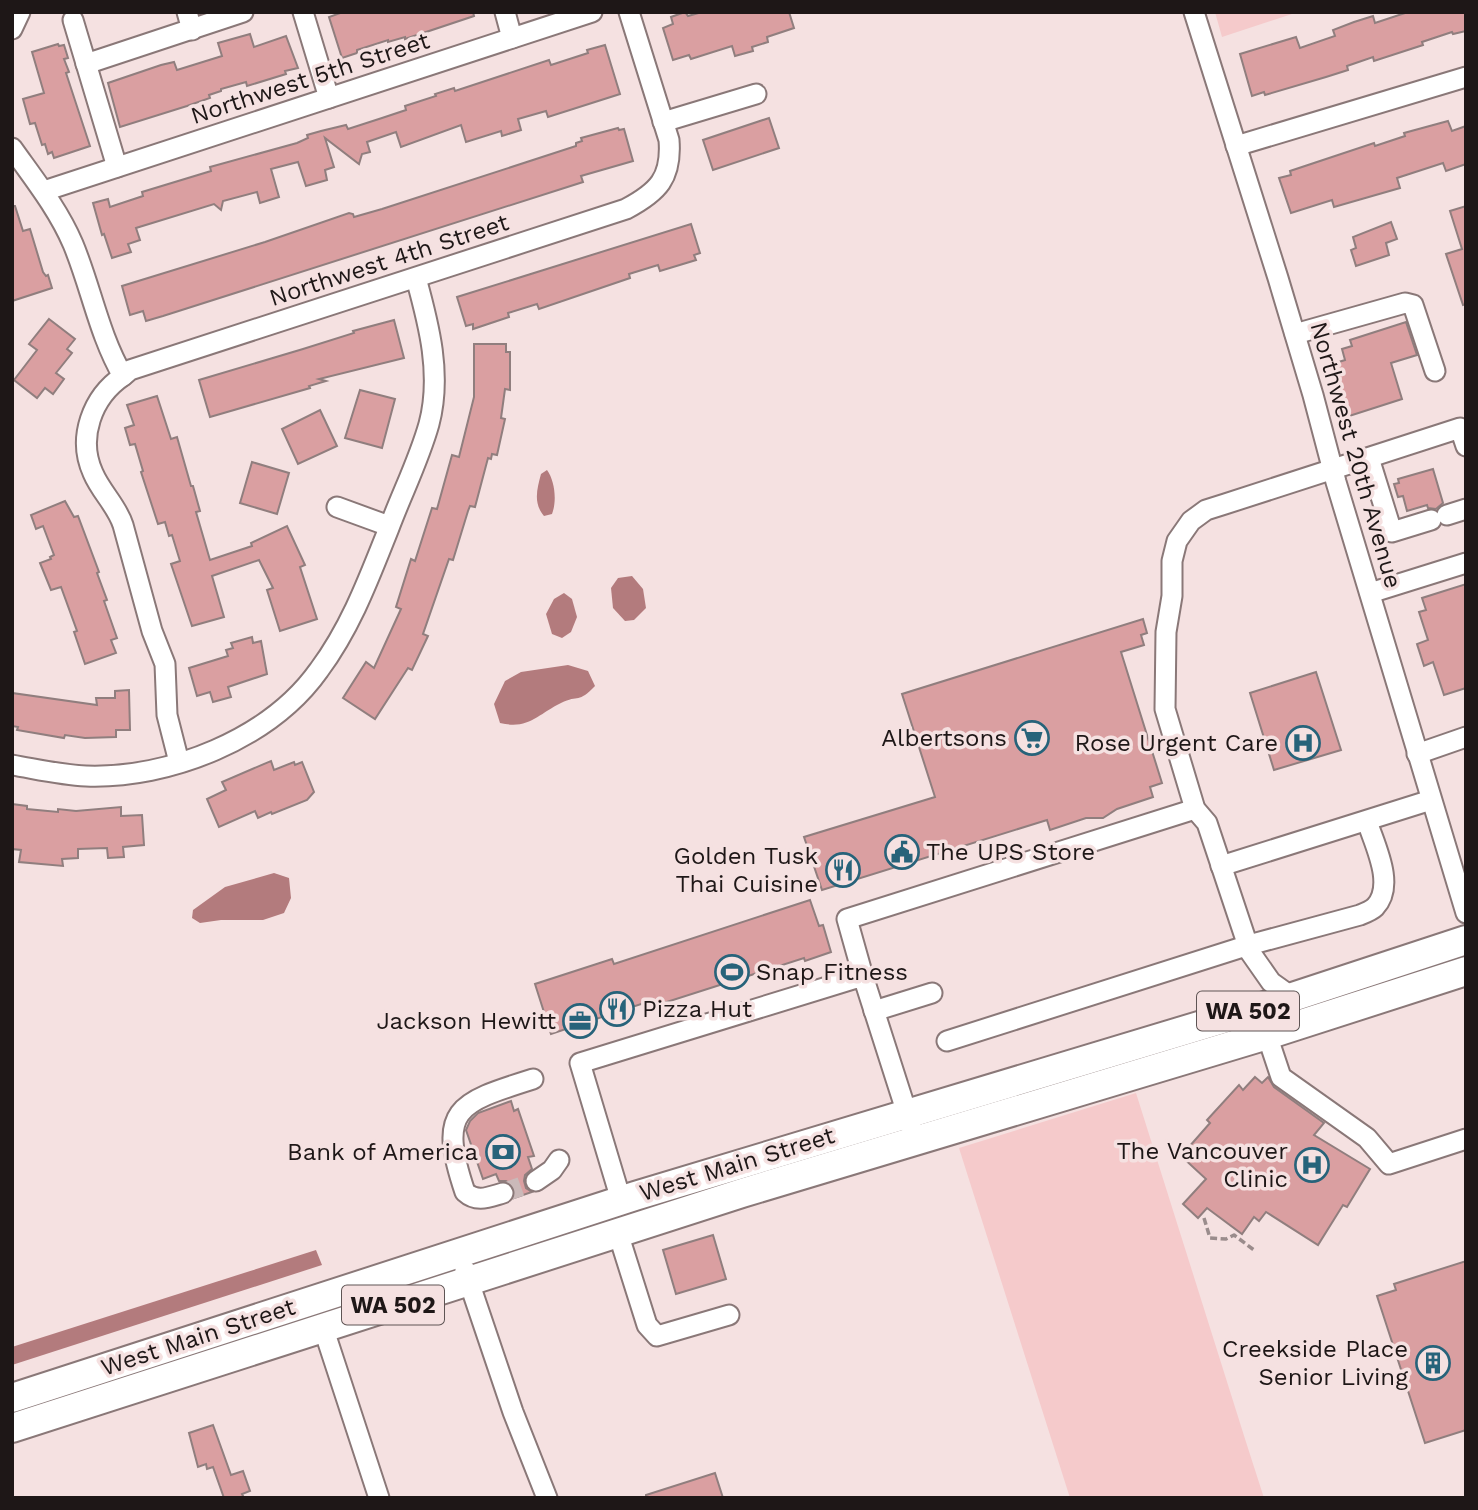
<svg xmlns="http://www.w3.org/2000/svg" width="1478" height="1510" viewBox="0 0 1478 1510" font-family="'Work Sans',sans-serif">
<style>
.green{fill:#f5cacb}
.water{fill:#b37b7d}
.building{fill:#da9fa1;stroke:#907e7e;stroke-width:2}
.lines{fill:none;stroke-linecap:round;stroke-linejoin:round}
.minor-tunnel{stroke:#cab9b9;stroke-width:19;stroke-dasharray:19 10;stroke-linecap:butt}
.minor-casing{stroke:#8a7878;stroke-width:23}
.highway-casing{stroke:#8a7878;stroke-width:32}
.path{stroke:#9a8c8c;stroke-width:3.5;stroke-dasharray:7 3.5;stroke-linecap:butt}
.minor{stroke:#fff;stroke-width:19}
.highway{stroke:#fff;stroke-width:28}
.labels{text-anchor:middle;stroke-width:7;stroke-linejoin:round;paint-order:stroke}
.shield{fill:#f5e1e1;stroke:#5e5454;stroke-width:2}
.shield-label{font-size:23px;font-weight:bold;fill:#1e1717}
.street-label{font-size:24px;fill:#1e1717;stroke:#f5e1e1}
.poi-label{font-size:24px;fill:#1e1717;stroke:#f5e1e1;text-anchor:end}
</style>
<rect width="100%" height="100%" fill="#f5e1e1"/>
<!-- green -->
<g class="green">
<polygon points="1215,12 1298,12 1222,37"/>
<polygon points="1136,1093 1246,1442 1264,1498 1070,1498 959,1148"/>
</g>
<!-- water -->
<g class="water">
<path d="M547 470C555 481 557 501 552 514L544 516C533 503 537 489 541 474Z"/>
<polygon points="632,576 643,589 646,608 634,620 625,621 613,608 611,588 618,578"/>
<polygon points="564,593 572,599 577,617 571,632 562,638 552,634 546,614 554,599"/>
<path d="M568 665 588 671 595 686C578 704 579 694 561 703 538 714 529 730 500 723L494 704 505 681 521 672Z"/>
<polygon points="274,873 289,878 291,898 284,913 263,920 221,920 200,923 192,918 193,910 225,887"/>
<polygon points="316,1250 322,1265 12,1365 12,1347"/>
</g>
<!-- building -->
<g class="building">
<polygon points="343,12 473,12 474,16 405,39 405,37 388,42 388,40 357,50 357,53 342,58 329,17"/>
<polygon points="685,12 688,16 702,12 789,12 794,28 767,37 768,42 752,47 753,51 735,56 732,46 691,59 689,55 673,60 663,28 673,24 671,17"/>
<polygon points="1408,12 1466,12 1466,31 1453,34 1452,32 1422,42 1423,45 1374,61 1373,57 1347,66 1348,70 1326,77 1265,95 1264,92 1252,96 1240,54 1296,37 1300,48 1335,36 1333,30 1354,22 1373,16 1375,23"/>
<polygon points="250,34 254,47 286,36 298,68 285,71 286,74 247,86 246,82 221,89 221,91 209,95 210,98 187,106 120,127 108,83 161,65 174,62 177,70 222,56 218,43"/>
<polygon points="58,44 59,46 64,45 68,58 64,59 69,72 66,73 90,146 54,158 52,152 48,154 45,144 42,145 35,123 30,124 23,99 44,93 32,52"/>
<polygon points="605,45 620,94 548,117 546,111 518,119 521,130 502,136 501,131 466,142 461,125 401,147 396,132 367,142 370,152 362,154 359,164 325,138 334,167 325,170 327,180 306,186 298,162 271,169 279,197 260,203 257,192 223,201 221,210 214,204 136,228 140,240 128,244 131,252 112,258 104,234 102,235 93,203 108,199 110,207 143,196 142,192 211,171 210,167 297,143 308,138 307,135 321,131 346,125 348,129 382,118 406,110 405,106 436,96 435,94 454,88 455,91 549,60 551,65 588,53 587,50"/>
<polygon points="769,118 779,148 713,170 703,140"/>
<polygon points="1448,121 1452,131 1466,126 1466,164 1446,171 1443,163 1397,178 1400,188 1334,207 1332,200 1291,213 1279,178 1291,175 1290,171 1374,143 1375,146 1405,136 1404,133"/>
<polygon points="618,128 619,130 624,129 633,161 581,176 583,182 163,316 146,321 143,311 130,315 122,286 265,242 349,213 353,214 354,217 382,209 576,146 576,143 582,141 581,138"/>
<polygon points="12,206 15,206 23,231 30,229 43,272 46,276 48,275 52,288 12,301"/>
<polygon points="1466,206 1466,304 1463,305 1446,254 1462,249 1450,211"/>
<polygon points="1391,222 1397,239 1386,243 1389,255 1356,266 1351,250 1356,248 1353,237"/>
<polygon points="691,224 700,253 694,255 696,260 660,271 658,265 629,274 630,278 539,309 537,304 508,313 509,317 473,329 473,324 466,326 457,297"/>
<polygon points="49,319 75,339 67,349 72,353 56,373 64,379 53,394 45,388 37,398 14,380 37,350 29,344"/>
<polygon points="394,320 404,358 319,379 326,381 309,386 310,388 210,417 199,380 303,349 354,333 353,331"/>
<polygon points="1406,322 1417,355 1391,363 1402,399 1343,418 1326,366 1345,360 1342,349 1352,346 1350,340"/>
<polygon points="474,344 506,344 506,352 510,352 510,390 505,389 501,418 505,419 497,455 492,454 491,459 488,458 475,507 470,506 468,511 453,560 449,559 423,634 428,636 412,670 408,668 375,719 343,698 366,662 374,668 401,609 396,607 411,559 415,561 432,508 437,509 452,455 459,457 474,397"/>
<polygon points="360,390 395,399 382,448 345,438"/>
<polygon points="157,396 171,439 177,437 191,486 193,486 200,511 196,512 210,560 252,546 251,543 287,526 305,565 300,567 317,619 280,631 267,590 273,588 259,560 212,576 224,617 192,626 171,564 180,561 172,535 169,536 165,522 158,524 141,472 143,471 135,444 130,445 125,428 134,425 127,405"/>
<polygon points="320,410 337,446 298,464 282,429"/>
<polygon points="252,462 289,473 277,514 240,503"/>
<polygon points="1433,469 1443,503 1436,509 1428,508 1427,505 1407,511 1403,496 1398,497 1394,484 1399,483 1398,479"/>
<polygon points="65,501 74,517 78,516 99,572 97,573 107,600 104,601 117,638 111,640 116,653 85,664 74,632 77,631 61,587 51,590 40,563 51,559 50,557 54,555 43,526 36,529 31,515"/>
<polygon points="1466,584 1466,688 1444,695 1433,662 1424,666 1417,644 1428,640 1419,612 1426,610 1422,598"/>
<polygon points="1143,619 1147,633 1141,635 1144,645 1121,652 1162,783 1150,787 1153,797 1117,809 1103,818 1086,818 1050,830 1047,820 822,890 804,837 935,797 902,694"/>
<polygon points="252,637 253,643 261,641 267,674 228,687 231,697 213,702 210,692 197,696 189,668 228,656 226,650 233,648 231,643"/>
<polygon points="1316,672 1341,750 1274,770 1250,693"/>
<polygon points="129,690 130,730 116,730 116,737 85,738 65,735 64,738 17,730 18,727 12,726 12,693 97,705 96,698 115,698 115,691"/>
<polygon points="271,761 274,770 294,762 295,765 302,762 314,792 307,800 272,814 271,812 258,818 255,811 219,827 207,799 226,790 222,782"/>
<polygon points="12,804 27,806 27,809 58,812 58,809 76,811 121,807 121,816 142,815 144,845 123,847 124,857 108,858 107,848 78,849 78,858 62,859 63,866 19,862 21,850 12,849"/>
<polygon points="810,900 819,926 823,925 831,952 805,961 804,958 645,1009 644,1003 551,1034 535,984 612,959 614,964"/>
<polygon points="1255,1077 1262,1083 1268,1077 1274,1087 1324,1123 1314,1135 1370,1169 1347,1207 1343,1205 1318,1245 1266,1212 1259,1221 1254,1217 1242,1234 1207,1208 1198,1218 1183,1204 1206,1179 1181,1156 1210,1123 1207,1120 1239,1085 1243,1090"/>
<polygon points="511,1101 514,1111 518,1109 534,1156 528,1157 532,1169 525,1175 524,1181 526,1188 532,1192 514,1198 515,1190 512,1185 506,1181 499,1181 496,1174 483,1179 466,1130 470,1121 478,1113"/>
<polygon points="713,1235 726,1279 676,1294 663,1250"/>
<polygon points="1466,1261 1466,1430 1425,1443 1377,1296 1396,1290 1394,1284"/>
<polygon points="213,1425 231,1475 243,1471 250,1491 242,1494 244,1498 224,1498 213,1467 207,1469 206,1464 198,1467 189,1433"/>
<polygon points="715,1473 723,1498 646,1498 646,1495"/>
</g>
<g class="lines">
<!-- minor-tunnel -->
<polyline class="minor-tunnel" points="503,1193 536,1181"/>
<!-- minor casing -->
<g class="minor-casing">
<g id="minor">
<polyline points="187,12 192,30"/>
<polyline points="303,12 329,98"/>
<polyline points="505,12 512,38"/>
<polyline points="1194,12 1278,278 1313,395 1336,482 1466,913"/>
<polyline points="73,20 117,167"/>
<polyline points="12,29 20,12"/>
<polyline points="86,64 243,12"/>
<polyline points="663,122 756,94"/>
<polyline points="1236,146 1466,77"/>
<path d="M12 148C34 179 58 209 73 244 91 287 99 335 123 376 92 397 77 438 93 473 101 492 117 506 123 525L152 631 165 664 167 715 179 762"/>
<polyline points="44,191 592,12"/>
<polyline points="1295,334 1405,303 1413,305 1435,371"/>
<path d="M123 376 130 370 626 209C658 192 672 178 669 140L629 12"/>
<polyline points="1369,458 1392,532 1431,520"/>
<polyline points="337,507 389,526"/>
<polyline points="1447,515 1466,509"/>
<polyline points="1370,593 1466,563"/>
<polyline points="1417,754 1466,737"/>
<path d="M12 765C36 769 61 775 86 776 169 779 270 739 319 670 351 627 369 578 389 528 402 493 419 460 429 424 442 375 429 325 416 278"/>
<polyline points="1221,866 1431,800"/>
<polyline points="863,976 847,919 1195,809"/>
<polyline points="1292,997 1271,982 1250,952 1207,823 1195,809 1165,709 1166,632 1172,596 1172,561 1177,541 1191,521 1206,510 1225,504 1460,428 1466,446"/>
<polyline points="874,1011 932,993"/>
<polyline points="1267,1035 1281,1077 1367,1138 1389,1164 1466,1139"/>
<path d="M947 1041 1249 945 1360 915C1365 913 1372 910 1375 907 1396 885 1374 844 1367 821"/>
<polyline points="536,1181 552,1170 559,1160"/>
<path d="M503 1193C489 1197 477 1203 465 1192 437 1109 457 1103 533 1079"/>
<polyline points="621,1200 580,1063 863,976 911,1126"/>
<polyline points="618,1233 647,1325 657,1336 729,1315"/>
<polyline points="465,1270 513,1412 547,1498"/>
<polyline points="323,1327 379,1498"/>
</g>
</g>
<!-- highway casing -->
<g class="highway-casing">
<g id="highway">
<polyline points="12,1398 635,1196 1262,1007 1466,940"/>
<polyline points="12,1428 742,1193 1267,1035 1466,971"/>
</g>
</g>
<!-- path -->
<polyline class="path" points="1204,1218 1210,1238 1226,1239 1234,1235 1254,1250"/>
<!-- minor -->
<use href="#minor" class="minor"/>
<!-- highway -->
<use href="#highway" class="highway"/>
</g>
<!-- icons -->
<defs>
<g id="supermarket-ring" transform="scale(1.75)"><circle r="9.5" fill="#f5e1e1" stroke="#27637a" stroke-width="1.5"/><path d="M-6-5.5h2.5l.6 2H6L4.5 2H-2.5L-4.4-4H-6ZM-1.5 3.2a1.3 1.3 0 1 0 .1 0ZM3 3.2a1.3 1.3 0 1 0 .1 0Z" fill="#27637a"/></g>
<g id="hospital-ring" transform="scale(1.75)"><circle r="9.5" fill="#f5e1e1" stroke="#27637a" stroke-width="1.5"/><path d="M-5-5h3v3.5h4V-5h3V5h-3V1.5h-4V5h-3Z" fill="#27637a"/></g>
<g id="civic-ring" transform="scale(1.75)"><circle r="9.5" fill="#f5e1e1" stroke="#27637a" stroke-width="1.5"/><path d="M-.6-6.5H3V-4.5H.6V-3L4-1V1h2V6H-6V1h2V-1L-.6-3ZM-1.2 2.5V6h2.4V2.5Z" fill="#27637a"/></g>
<g id="restaurant-ring" transform="scale(1.75)"><circle r="9.5" fill="#f5e1e1" stroke="#27637a" stroke-width="1.5"/><path d="M-5-6h1v4h1v-4h1v4h1v-4h1v5L-1.5 .5V6h-2V.5L-5-1ZM5-6V6H3V1.5H1.5Q1.5-4 5-6Z" fill="#27637a"/></g>
<g id="stadium-ring" transform="scale(1.75)"><circle r="9.5" fill="#f5e1e1" stroke="#27637a" stroke-width="1.5"/><path d="M0-5a6.5 5 0 1 0 0 10a6.5 5 0 1 0 0-10ZM-3.5-1.8h7v3.6h-7Z" fill="#27637a"/></g>
<g id="office-ring" transform="scale(1.75)"><circle r="9.5" fill="#f5e1e1" stroke="#27637a" stroke-width="1.5"/><path d="M-6-3h4V-5.5h4V-3h4V5H-6ZM-1-4.5V-3h2v-1.5ZM-6 0V1H6V0Z" fill="#27637a"/></g>
<g id="bank-ring" transform="scale(1.75)"><circle r="9.5" fill="#f5e1e1" stroke="#27637a" stroke-width="1.5"/><path d="M-6-4H6V4H-6ZM0-2.3a2.3 2.3 0 1 0 0 4.6a2.3 2.3 0 1 0 0-4.6Z" fill="#27637a"/></g>
<g id="building-ring" transform="scale(1.75)"><circle r="9.5" fill="#f5e1e1" stroke="#27637a" stroke-width="1.5"/><path d="M-4-6H4V6H1V3H-1V6H-4ZM-2.5-4.3h1.7v1.8h-1.7ZM.8-4.3h1.7v1.8H.8ZM-2.5-1h1.7V.8h-1.7ZM.8-1h1.7V.8H.8Z" fill="#27637a"/></g>
</defs>
<g fill-rule="evenodd">
<use href="#supermarket-ring" x="1032" y="738"/>
<use href="#hospital-ring" x="1303" y="743"/>
<use href="#civic-ring" x="902" y="852"/>
<use href="#restaurant-ring" x="843" y="870"/>
<use href="#stadium-ring" x="732" y="972"/>
<use href="#restaurant-ring" x="617" y="1009"/>
<use href="#office-ring" x="580" y="1021"/>
<use href="#bank-ring" x="503" y="1152"/>
<use href="#hospital-ring" x="1312" y="1165"/>
<use href="#building-ring" x="1433" y="1363"/>
</g>
<g class="labels">
<!-- shield labels -->
<g class="shield">
<rect x="1197" y="991.5" width="102" height="39" rx="5"/>
<rect x="342" y="1285.5" width="102" height="39" rx="5"/>
</g>
<g class="shield-label">
<text x="1248" y="1019">WA 502</text>
<text x="393" y="1313">WA 502</text>
</g>
<!-- street labels -->
<g class="street-label">
<text transform="translate(310 78) rotate(-18)" y="8">Northwest 5th Street</text>
<text transform="translate(389 260) rotate(-18)" y="8">Northwest 4th Street</text>
<text transform="translate(1356 455) rotate(74)" y="8">Northwest 20th Avenue</text>
<text transform="translate(737 1164) rotate(-17)" y="8">West Main Street</text>
<text transform="translate(198 1337) rotate(-18)" y="8">West Main Street</text>
</g>
<!-- poi labels -->
<g class="poi-label">
<text x="1007" y="746">Albertsons</text>
<text x="1278" y="751">Rose Urgent Care</text>
<text x="926" y="860" text-anchor="start">The UPS Store</text>
<text x="818" y="864">Golden Tusk<tspan x="818" dy="28">Thai Cuisine</tspan></text>
<text x="756" y="980" text-anchor="start">Snap Fitness</text>
<text x="642" y="1017" text-anchor="start">Pizza Hut</text>
<text x="556" y="1029">Jackson Hewitt</text>
<text x="1288" y="1159">The Vancouver<tspan x="1288" dy="28">Clinic</tspan></text>
<text x="478" y="1160">Bank of America</text>
<text x="1408" y="1357">Creekside Place<tspan x="1408" dy="28">Senior Living</tspan></text>
</g>
</g>
<!-- border -->
<rect width="1478" height="1510" fill="none" stroke="#1e1717" stroke-width="28"/>
</svg>
